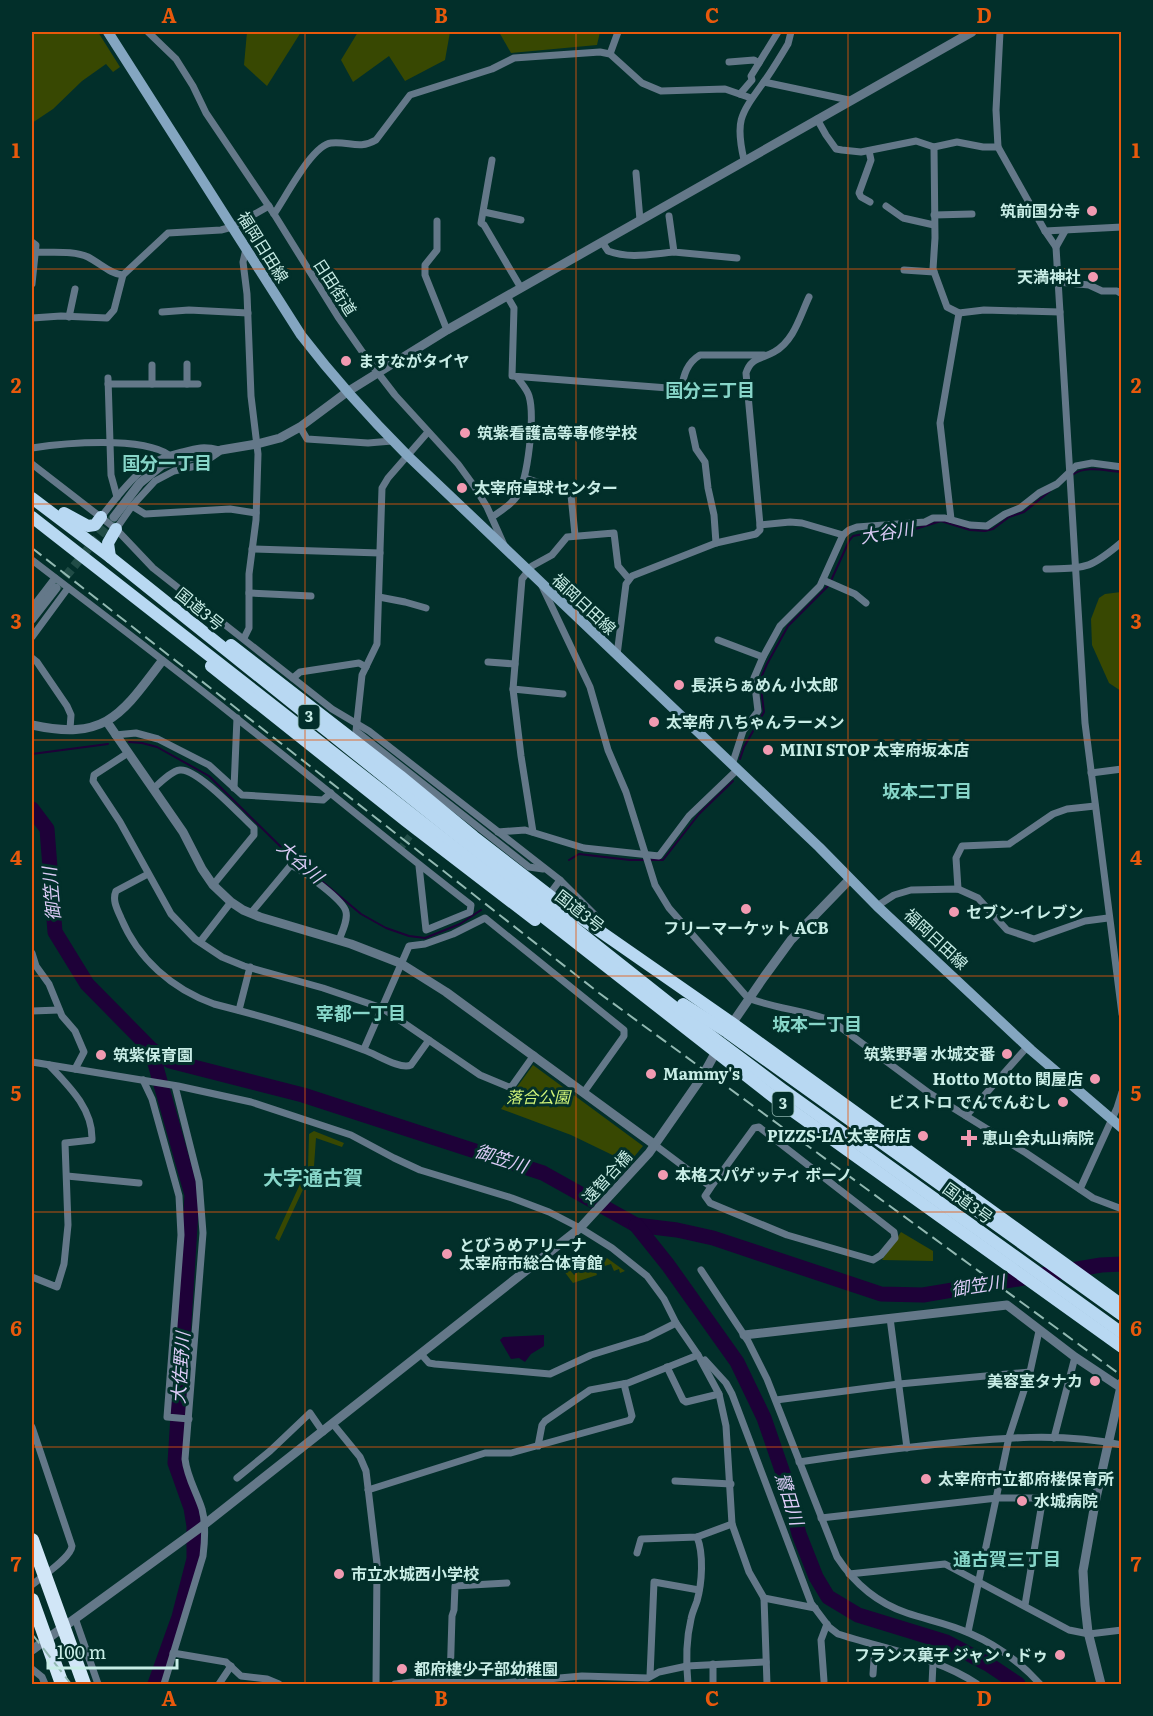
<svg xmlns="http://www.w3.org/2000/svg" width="1153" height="1716" viewBox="0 0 1153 1716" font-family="Literata,'Noto Sans JP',serif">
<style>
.green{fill:#384802}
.water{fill:#1e0138}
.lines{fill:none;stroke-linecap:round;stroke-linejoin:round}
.stream{stroke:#1e0138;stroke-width:2}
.river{stroke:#1e0138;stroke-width:15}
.minor-tunnel{stroke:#204c46;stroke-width:7;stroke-dasharray:7 3.5;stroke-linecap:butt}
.tertiary-tunnel{stroke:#204c46;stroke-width:9;stroke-dasharray:9 4.5;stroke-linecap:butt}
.minor{stroke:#647889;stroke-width:7}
.tertiary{stroke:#647889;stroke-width:9}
.secondary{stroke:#84a6c1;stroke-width:10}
.trunk{stroke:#b8d8f2;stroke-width:12}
.motorway{stroke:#d1e6f7;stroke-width:14}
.rail{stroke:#92b9b2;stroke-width:2;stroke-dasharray:12 6;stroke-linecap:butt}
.grid{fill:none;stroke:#e8590c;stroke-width:1.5;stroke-opacity:0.55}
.poi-dot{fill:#f19ab1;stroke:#022f2a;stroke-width:2}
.labels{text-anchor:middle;stroke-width:6;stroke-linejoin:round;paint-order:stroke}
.shield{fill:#022f2a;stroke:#8db4ae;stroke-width:1.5}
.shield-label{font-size:15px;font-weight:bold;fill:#c8ede6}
.poi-label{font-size:16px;font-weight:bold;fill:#c8ede6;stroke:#022f2a;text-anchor:start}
.street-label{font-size:16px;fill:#c8ede6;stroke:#022f2a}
.park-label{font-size:16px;font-style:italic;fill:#d0f378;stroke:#022f2a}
.neighbourhood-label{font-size:18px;font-weight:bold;fill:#87d6c9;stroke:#022f2a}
.water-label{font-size:18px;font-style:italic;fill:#dcccf7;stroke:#022f2a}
.quarter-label{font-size:20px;font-weight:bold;fill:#87d6c9;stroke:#022f2a}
.neatline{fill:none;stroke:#e8590c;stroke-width:2}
.grid-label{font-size:20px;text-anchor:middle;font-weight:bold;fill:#e8590c}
</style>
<rect width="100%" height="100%" fill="#022f2a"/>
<!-- green -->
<g class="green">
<polygon points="32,32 98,32 120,67 113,72 106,64 82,81 53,109 32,123"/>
<polygon points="247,32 301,32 267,86 244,65"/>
<polygon points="358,32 450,32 445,60 405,81 389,56 353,82 341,60"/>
<polygon points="499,32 600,32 597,45 511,53"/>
<polygon points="1121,592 1122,592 1121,691 1109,683 1092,645 1091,619 1099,598 1105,594"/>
<polygon points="533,1065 643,1146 629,1163 571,1135 501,1109"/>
<polygon points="314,1131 344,1143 342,1147 316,1138 314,1166 279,1241 275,1238 308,1167 309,1134"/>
<polygon points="901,1232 933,1251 933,1261 882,1260"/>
<polygon points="558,1255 574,1275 598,1257 604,1262 607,1258 625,1271 620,1273 619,1269 614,1271 611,1264 595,1269 597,1275 573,1283 554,1258"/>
</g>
<!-- water -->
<polygon class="water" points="544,1335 544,1346 531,1354 525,1362 519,1358 511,1359 500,1340 503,1337"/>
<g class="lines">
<!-- stream -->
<g class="stream">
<path d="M1072 475C1086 465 1105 471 1122 472"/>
<polyline points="129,742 142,743 157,747 209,776 281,847 361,914 386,928 409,936 425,938 460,924 481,910"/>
<polyline points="32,754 108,744"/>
<polyline points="740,759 744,747 764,712 760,680 767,664 788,626 829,585 849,541 853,536 869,533 912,530 941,521 970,530 985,531 993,529 1009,517 1024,512 1050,491"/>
<polyline points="569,860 579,854 630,860 663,860 699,814 733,781"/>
</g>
<!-- river -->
<g class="river">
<polyline points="32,809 47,829 55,932 87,984 151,1049 170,1061 303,1095 543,1173 636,1225 677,1230 713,1238 881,1294 923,1295 1101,1265 1122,1264"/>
<polyline points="151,1049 192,1195 175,1463 191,1508 194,1526 194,1559 179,1617 155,1684"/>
<polyline points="636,1225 668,1265 737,1362 764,1418 785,1479 799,1534 816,1577 828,1597 858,1615 946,1642 988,1664 1018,1684"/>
</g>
<!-- minor-tunnel -->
<polyline class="minor-tunnel" points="399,850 418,826"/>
<!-- tertiary-tunnel -->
<polyline class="tertiary-tunnel" points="57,587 114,517"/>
<!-- minor -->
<g class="minor">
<polyline points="148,32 176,59 193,86 206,113 274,214 338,317 368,360 395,395 458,464 474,486 487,507 504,545"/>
<polyline points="1000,32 996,110 998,147 1045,231 1056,247 1085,723 1122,1014"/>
<polyline points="610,54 618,32"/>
<polyline points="729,62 754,60 759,63"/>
<polyline points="764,82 849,100"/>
<polyline points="740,94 752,80 751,76 778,32"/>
<polyline points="817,119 826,135 836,149 842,150 861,152 916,141 934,147 957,142 983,147 998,147"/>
<polyline points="934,147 935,238 933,269 947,307 959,313 984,310 1060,312"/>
<polyline points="869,151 871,160 859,193 861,197 870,202"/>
<polyline points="492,160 481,223 484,225 521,288"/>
<path d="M744 160C735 121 740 115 763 83 772 71 780 57 788 44L791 32"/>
<polyline points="636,173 640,220"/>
<polyline points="886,206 903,218 934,225"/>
<polyline points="484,212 521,220"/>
<path d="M274 214C286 197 312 145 331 143 349 141 359 150 376 140L410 95 492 69 514 58 600 52 610 54 642 83 661 91 725 89 751 98"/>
<polyline points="934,215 972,214"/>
<polyline points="669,216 674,252 737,258"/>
<polyline points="437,221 437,250 425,265 425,275 447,330"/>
<polyline points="1045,231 1122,227"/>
<polyline points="32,242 36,245 32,284"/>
<path d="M602 242 608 251C630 259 651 254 674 252"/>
<polyline points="1056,247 1065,231"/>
<path d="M32 254 35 252C52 253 73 250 88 257 100 263 110 274 123 275L168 233 221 230 232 227 269 206"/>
<polyline points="904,270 934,272"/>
<polyline points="1058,282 1089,285 1102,291 1117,291 1122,294"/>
<path d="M507 296 514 308 512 376 681 389C684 374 687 363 700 355H764"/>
<polyline points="162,312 189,310 248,313"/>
<polyline points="69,317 75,289"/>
<polyline points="32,318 61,316 107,318 114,310 123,275"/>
<polyline points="152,365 152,384"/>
<polyline points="108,378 111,475 117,497"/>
<polyline points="108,384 198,384"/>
<polyline points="187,384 187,364"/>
<polyline points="300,427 307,439 368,443 392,441"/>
<polyline points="692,430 696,449 705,462 708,488 714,515 716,543"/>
<polyline points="428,432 388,478 382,488 377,644 362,675 356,731 529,867 543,869"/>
<path d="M32 448C64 443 142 436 169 455"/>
<polyline points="32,464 116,529 153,568 332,709 369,731 560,880 595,915 594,927"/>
<polyline points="525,478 568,492 571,495 575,535"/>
<polyline points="132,506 145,514 230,509 256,513"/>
<path d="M101 517C126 486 141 461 182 452 197 448 204 446 219 450"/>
<path d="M492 517C501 511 511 505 517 496 528 479 535 416 529 396 527 389 521 383 517 377"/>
<polyline points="951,519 940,423 959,313"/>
<path d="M760 525 746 373C751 357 762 359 774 352 794 341 800 316 809 297"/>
<polyline points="116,529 132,506 155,481 174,471 200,465 219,452"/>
<polyline points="252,549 380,553"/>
<path d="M32 560C101 613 172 666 240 721 318 782 393 845 471 905L470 912 426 930 419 866"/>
<path d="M1046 569C1087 568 1090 569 1122 542"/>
<polyline points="823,580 855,594 866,603"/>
<path d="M542 586 590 687 608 750 626 792 655 885 669 908 748 998C776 1009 805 1010 832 1021L929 1093 1026 1153 1093 1198 1122 1209"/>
<polyline points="249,593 311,596"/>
<polyline points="379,597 405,602 426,608"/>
<polyline points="32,608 55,578"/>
<polyline points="32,637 68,588"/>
<polyline points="244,638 249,628 249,574 256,520 258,454 251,396 247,294 243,262 246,249"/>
<polyline points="718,640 763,657"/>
<polyline points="617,655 626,584 632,576 716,543 756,534 760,530 760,525 790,522 802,523 843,535"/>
<polyline points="32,658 37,662 67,706 71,715 70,729"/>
<polyline points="488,662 515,664"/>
<polyline points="293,678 300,672 359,663 366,667"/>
<polyline points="513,689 563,694"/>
<polyline points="115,735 136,733 158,739 209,765 242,795 323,800 331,793"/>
<polyline points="128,753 94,775 93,781 120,822 171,914 195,939 222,957 244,966 323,988 382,1008 480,1075 509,1087 512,1086 534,1055"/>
<polyline points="732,765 743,731 758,711 754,678 763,657 780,626 820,586 843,535 849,530 857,527 925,522 933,518 945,518 970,525 987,526 1005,514 1020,508 1039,493 1057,484 1076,466 1092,463 1122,467"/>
<polyline points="1091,773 1122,769"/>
<polyline points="234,788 237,718"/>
<path d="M153 789C160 783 171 771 180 770 197 768 241 816 254 828V835L213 885"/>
<polyline points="498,832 525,830 584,848 659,856 689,816 737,770"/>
<polyline points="533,832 521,756 513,689 522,579 532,566 552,555 567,537 614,533 618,566 629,579"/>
<path d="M148 874 116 891C112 900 117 909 121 918 138 959 172 989 214 1004 265 1017 315 1031 364 1050 376 1054 400 1070 411 1065L429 1040"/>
<polyline points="958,889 956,858 962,846 1009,844 1053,814 1067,809 1095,806"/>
<polyline points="549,895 560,880"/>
<polyline points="877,906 894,895 911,890 958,889 978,898 1007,930 1034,939 1085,921 1108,918"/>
<path d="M251 913 291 865C303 871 344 900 346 912 348 920 342 932 339 940"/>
<polyline points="200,942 231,902"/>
<polyline points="32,953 36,966 49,984 62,1016 75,1031 84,1052 75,1069"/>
<polyline points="239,1010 250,967"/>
<polyline points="32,1011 59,1010"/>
<polyline points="364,1049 409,946 425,944 453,934 485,918 624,1030 624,1036 584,1092"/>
<polyline points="32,1062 178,1086 251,1102 351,1135 394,1158 420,1170 512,1198 549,1212 580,1228 612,1248 647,1276 664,1299 676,1323 698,1355 719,1394 726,1426 732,1524 749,1572 764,1598 767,1684"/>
<polyline points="143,1080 152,1099 179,1196 181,1235 167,1417 189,1419"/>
<polyline points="966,1116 1028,1046"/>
<polyline points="655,1145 711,1187 754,1128 759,1127 894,1232 895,1238 881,1255 873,1260 787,1235 710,1203 705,1196 711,1187"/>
<polyline points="67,1176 139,1183"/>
<polyline points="1080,1189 1117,1108 1122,1092"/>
<path d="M701 1270 748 1341 767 1379 837 1557C854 1583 877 1603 907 1613 928 1620 950 1624 969 1633 997 1645 1020 1662 1040 1684"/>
<path d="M32 1277 57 1287 64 1264 68 1225 65 1143 92 1140C93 1109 69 1086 49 1065"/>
<polyline points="890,1318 907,1448"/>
<polyline points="421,1354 429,1363 435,1364 550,1374 591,1355 646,1338 676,1323"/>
<path d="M705 1360 726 1383 732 1394 811 1603 829 1627 838 1634C884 1649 937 1657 977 1684"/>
<polyline points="667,1367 683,1400 686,1402 719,1394"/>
<polyline points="776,1400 899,1384 1030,1372"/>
<polyline points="333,1424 360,1457 366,1471 377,1564 376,1684"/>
<path d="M32 1427 72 1546C71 1558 42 1576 32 1585"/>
<polyline points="1054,1438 1075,1357"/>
<polyline points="538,1446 542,1425 545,1421 590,1390 628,1383 698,1355"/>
<path d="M799 1462C845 1455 892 1449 939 1444 999 1438 1062 1432 1122 1445"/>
<polyline points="237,1478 270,1451 310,1413 323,1432"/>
<polyline points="675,1481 731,1484"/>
<polyline points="368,1490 485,1453 511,1453 630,1420 632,1416 624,1384"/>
<polyline points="821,1518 997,1498 1096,1498"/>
<polyline points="637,1553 641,1539 697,1537 732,1524"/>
<polyline points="849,1574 945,1564 1069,1630 1089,1634 1122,1630"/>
<polyline points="764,1598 815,1608"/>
<polyline points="1025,1605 1043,1497"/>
<polyline points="75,1618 98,1684"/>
<polyline points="968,1632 1009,1437 1030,1372 1039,1331"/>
<polyline points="173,1653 226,1662 241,1676 267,1679 279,1684"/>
<polyline points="713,1664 713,1684"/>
<polyline points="32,1669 42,1677 45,1684"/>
<polyline points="873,1674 875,1646"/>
<polyline points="650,1676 654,1582 699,1590"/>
<polyline points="824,1681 821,1640 827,1624"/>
<polyline points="450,1682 452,1616 454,1610 455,1586 507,1583"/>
<path d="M164 1684 203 1556C205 1540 206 1524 202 1509 196 1491 187 1477 185 1459L203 1233 199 1181 175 1086"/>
<polyline points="219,1684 231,1666"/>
<polyline points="395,1684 412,1682 502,1683 582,1676 648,1678 659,1672 687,1666 766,1662"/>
<path d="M688 1684C686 1664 686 1640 691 1619 692 1613 695 1607 697 1601 702 1583 704 1554 697 1537"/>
<polyline points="932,1684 933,1663"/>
</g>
<!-- tertiary -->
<g class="tertiary">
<polyline points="114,517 140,483 162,465 221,450 257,444 280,438 300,427 347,392 447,330 972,32"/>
<polyline points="32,619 56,588"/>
<polyline points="107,722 183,832 202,869 213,885 231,902 243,910 260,917 351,944 400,963 446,992 655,1145"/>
<path d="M32 725C106 741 121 715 162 661"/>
<polyline points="729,1028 764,977 791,940 850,879"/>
<polyline points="744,1335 1007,1305 1075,1357 1120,1387"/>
<polyline points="32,1650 205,1524 580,1228 649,1153 702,1077 718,1048"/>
<polyline points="1101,1684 1088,1632 1085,1605 1083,1571 1096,1498 1122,1382"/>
</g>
<!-- secondary -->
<path class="secondary" d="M108 32 301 335C334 378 369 417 407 455L819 847 877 906 1031 1050 1122 1128"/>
<!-- trunk -->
<g class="trunk">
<polyline points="32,498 110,557 462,839 702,1029 782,1089 1122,1333"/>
<polyline points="64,513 88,526 95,525 101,517"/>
<polyline points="32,517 776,1099 1122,1347"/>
<polyline points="110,557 108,543 116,529"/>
<polyline points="231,645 400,776 474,837 558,902 732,1023 1122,1305"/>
<polyline points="211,666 406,821 535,920"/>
<polyline points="683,1004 727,1032 1122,1315"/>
</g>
<!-- motorway -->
<g class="motorway">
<polyline points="32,1540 84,1684"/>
<polyline points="32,1600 62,1684"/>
</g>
<!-- rail -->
<g class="rail">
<polyline points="32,548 599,993 1122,1376"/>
<polyline points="32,1634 71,1684"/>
</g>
</g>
<!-- grid -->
<path class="grid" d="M305 32V1684M576 32V1684M848 32V1684M32 269H1122M32 504H1122M32 740H1122M32 976H1122M32 1212H1122M32 1447H1122"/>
<!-- markers -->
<g class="poi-dot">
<circle cx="1092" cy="211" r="6"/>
<circle cx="1093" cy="277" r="6"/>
<circle cx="346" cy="361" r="6"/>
<circle cx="465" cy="433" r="6"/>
<circle cx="462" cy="488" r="6"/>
<circle cx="679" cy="685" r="6"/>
<circle cx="654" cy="722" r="6"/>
<circle cx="768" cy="750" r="6"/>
<circle cx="746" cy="909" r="6"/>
<circle cx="954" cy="912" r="6"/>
<circle cx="1007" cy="1054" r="6"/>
<circle cx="101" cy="1055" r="6"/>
<circle cx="651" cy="1074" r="6"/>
<circle cx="1095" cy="1079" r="6"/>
<circle cx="1063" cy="1102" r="6"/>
<circle cx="923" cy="1136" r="6"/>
<path d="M966 1129h6v6h6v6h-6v6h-6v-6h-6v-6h6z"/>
<circle cx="663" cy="1175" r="6"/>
<circle cx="447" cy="1254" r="6"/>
<circle cx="1095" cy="1381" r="6"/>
<circle cx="926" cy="1479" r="6"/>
<circle cx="1022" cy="1501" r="6"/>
<circle cx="339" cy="1574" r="6"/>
<circle cx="1060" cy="1655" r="6"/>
<circle cx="402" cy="1669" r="6"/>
</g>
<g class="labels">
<!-- shield labels -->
<g class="shield">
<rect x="298.5" y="705" width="21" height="24" rx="4.5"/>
<rect x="772.5" y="1092" width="21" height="24" rx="4.5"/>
</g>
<g class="shield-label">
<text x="309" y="722">3</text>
<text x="783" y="1109">3</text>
</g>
<!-- poi labels -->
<g class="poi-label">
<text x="1080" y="217" text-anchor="end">筑前国分寺</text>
<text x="1081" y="283" text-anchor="end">天満神社</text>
<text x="358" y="367">ますながタイヤ</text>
<text x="477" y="439">筑紫看護高等専修学校</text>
<text x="474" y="494">太宰府卓球センター</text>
<text x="691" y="691">長浜らぁめん 小太郎</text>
<text x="666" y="728">太宰府 八ちゃんラーメン</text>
<text x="780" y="756">MINI STOP 太宰府坂本店</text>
<text x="966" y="918">セブン-イレブン</text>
<text x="746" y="934" text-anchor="middle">フリーマーケット ACB</text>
<text x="995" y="1060" text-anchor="end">筑紫野署 水城交番</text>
<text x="113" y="1061">筑紫保育園</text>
<text x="663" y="1080">Mammy's</text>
<text x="1083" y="1085" text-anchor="end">Hotto Motto 関屋店</text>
<text x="1051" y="1108" text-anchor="end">ビストロ でんでんむし</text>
<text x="911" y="1142" text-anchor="end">PIZZS-LA 太宰府店</text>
<text x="982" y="1144">恵山会丸山病院</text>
<text x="675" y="1181">本格スパゲッティ ボーノ</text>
<text x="459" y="1251">とびうめアリーナ<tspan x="459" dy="18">太宰府市総合体育館</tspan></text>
<text x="1083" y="1387" text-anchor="end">美容室タナカ</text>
<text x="938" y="1485">太宰府市立都府楼保育所</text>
<text x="1034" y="1507">水城病院</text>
<text x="351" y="1580">市立水城西小学校</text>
<text x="1048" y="1661" text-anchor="end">フランス菓子 ジャン・ドゥ</text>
<text x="414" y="1675">都府樓少子部幼稚園</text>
</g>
<!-- street labels -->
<g class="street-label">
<text transform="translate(263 247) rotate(58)" y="6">福岡日田線</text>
<text transform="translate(335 287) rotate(57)" y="6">日田街道</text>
<text transform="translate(584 604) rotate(43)" y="6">福岡日田線</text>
<text transform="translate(200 609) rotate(39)" y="6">国道3号</text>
<text transform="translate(580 911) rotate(38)" y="6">国道3号</text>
<text transform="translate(936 939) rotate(43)" y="6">福岡日田線</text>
<text transform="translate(607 1177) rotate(-48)" y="6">遠智合橋</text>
<text transform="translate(968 1203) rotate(36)" y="6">国道3号</text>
</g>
<!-- park labels -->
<g class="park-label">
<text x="538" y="1103">落合公園</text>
</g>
<!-- neighbourhood labels -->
<g class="neighbourhood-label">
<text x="710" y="397">国分三丁目</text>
<text x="167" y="470">国分一丁目</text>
<text x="927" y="798">坂本二丁目</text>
<text x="361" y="1020">宰都一丁目</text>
<text x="817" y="1031">坂本一丁目</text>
<text x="1007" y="1566">通古賀三丁目</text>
</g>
<!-- water labels -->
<g class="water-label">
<text transform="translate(887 533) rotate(-9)" y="6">大谷川</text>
<text transform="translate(300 862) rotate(41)" y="6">大谷川</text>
<text transform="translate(52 894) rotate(-95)" y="6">御笠川</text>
<text transform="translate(501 1159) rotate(18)" y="6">御笠川</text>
<text transform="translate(978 1286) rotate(-9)" y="6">御笠川</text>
<text transform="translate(181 1368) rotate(-86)" y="6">大佐野川</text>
<text transform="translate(789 1499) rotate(73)" y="6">鷺田川</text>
</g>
<!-- quarter labels -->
<g class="quarter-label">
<text x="313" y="1185">大字通古賀</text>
</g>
</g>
<!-- border -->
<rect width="1153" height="1716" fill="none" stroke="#022f2a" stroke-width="66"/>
<!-- scale -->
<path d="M48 1659v9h129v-9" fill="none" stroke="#c8ede6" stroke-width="3"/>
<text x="57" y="1659" font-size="18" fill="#c8ede6" stroke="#022f2a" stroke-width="4.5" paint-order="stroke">100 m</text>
<rect x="33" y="33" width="1087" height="1650" class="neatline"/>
<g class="grid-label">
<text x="169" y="23">A</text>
<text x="441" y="23">B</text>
<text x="712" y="23">C</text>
<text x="984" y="23">D</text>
<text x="16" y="158">1</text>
<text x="1136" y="158">1</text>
<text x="16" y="393">2</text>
<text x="1136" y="393">2</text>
<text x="16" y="629">3</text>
<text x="1136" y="629">3</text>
<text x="16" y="865">4</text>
<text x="1136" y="865">4</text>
<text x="16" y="1101">5</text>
<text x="1136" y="1101">5</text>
<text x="16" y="1336">6</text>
<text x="1136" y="1336">6</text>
<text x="16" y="1572">7</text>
<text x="1136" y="1572">7</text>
<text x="169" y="1706">A</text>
<text x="441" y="1706">B</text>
<text x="712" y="1706">C</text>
<text x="984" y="1706">D</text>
</g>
</svg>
